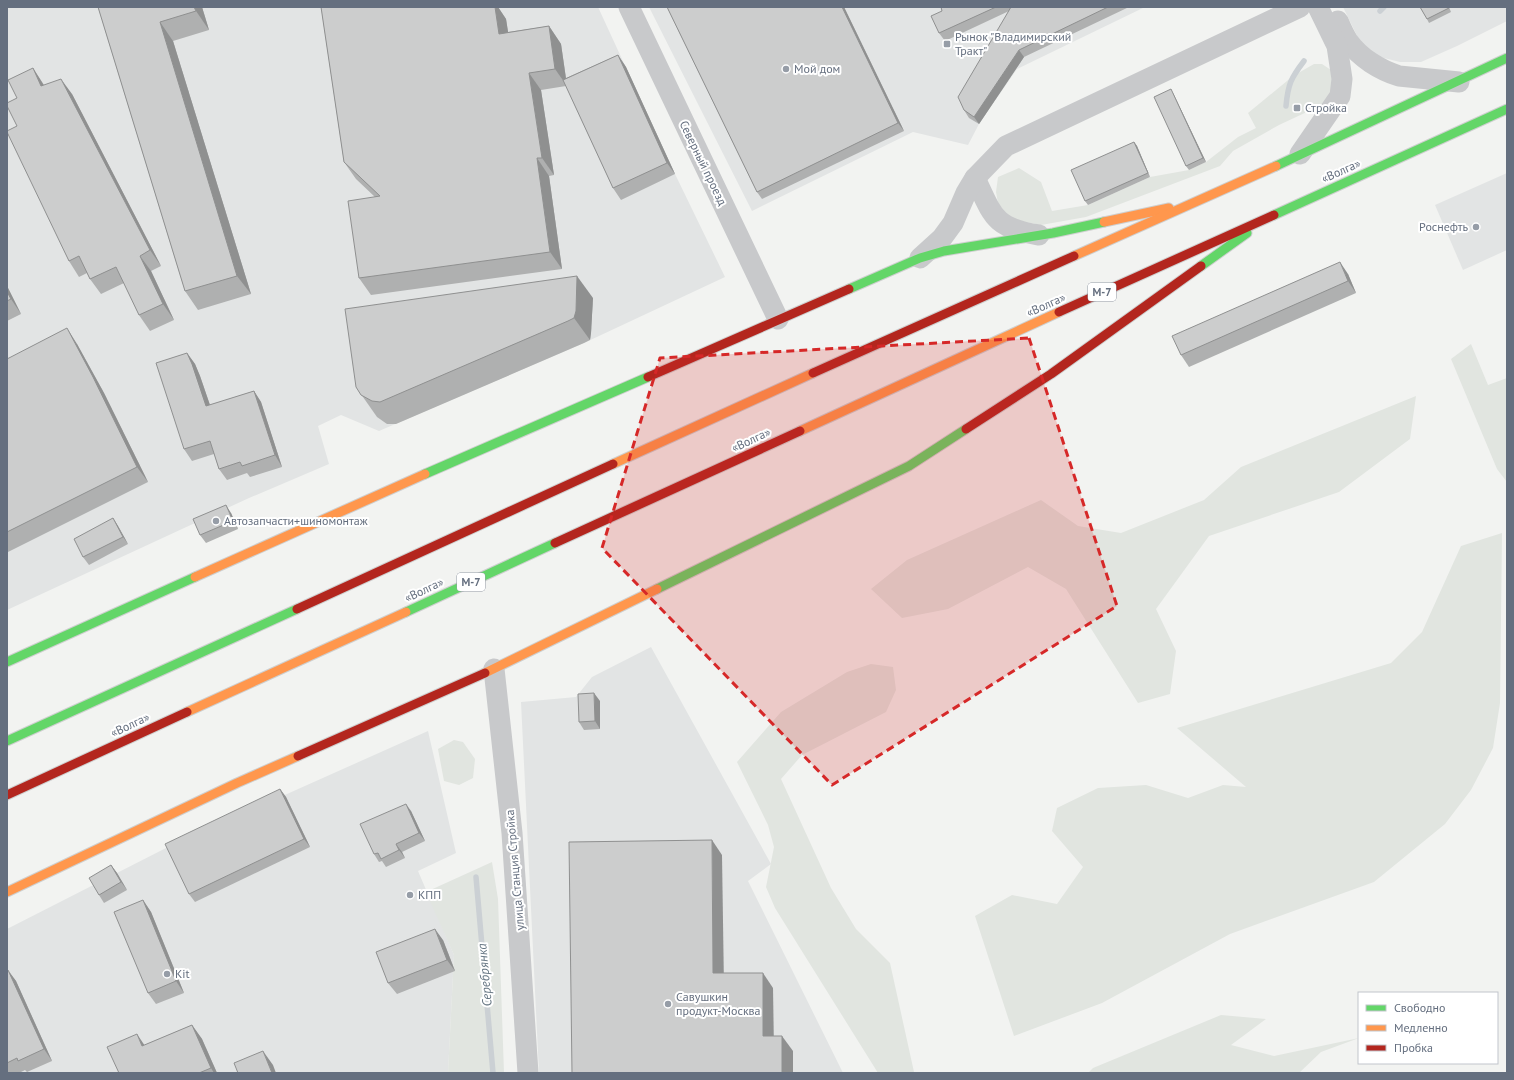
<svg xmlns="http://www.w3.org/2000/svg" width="1514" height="1080" viewBox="0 0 1514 1080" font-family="'PT Sans',sans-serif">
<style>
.built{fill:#e2e4e4}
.green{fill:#e1e5e0}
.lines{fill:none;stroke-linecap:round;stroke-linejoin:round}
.stream{stroke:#cbd0d4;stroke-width:5.5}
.fast-casing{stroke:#cecfcf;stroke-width:11}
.slow-casing{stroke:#cecfcf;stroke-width:11}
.jam-casing{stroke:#cecfcf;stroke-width:11}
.street{stroke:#c8c9cb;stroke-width:21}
.fast{stroke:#63d668;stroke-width:9}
.slow{stroke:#ff974d;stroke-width:9}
.jam{stroke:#b3261e;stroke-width:9}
.wall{fill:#afb0b0}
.shaded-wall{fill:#8f9090}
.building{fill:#cccdcd;stroke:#8f9090}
.marked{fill:#d62828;fill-opacity:0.2;stroke:#d62828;stroke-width:3;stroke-dasharray:8 5;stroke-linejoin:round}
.poi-dot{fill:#969da7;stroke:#fff;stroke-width:1.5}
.labels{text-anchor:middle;stroke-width:4;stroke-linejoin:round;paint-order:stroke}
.shield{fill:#fff;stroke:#939aa5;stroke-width:1}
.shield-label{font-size:11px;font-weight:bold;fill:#656f7f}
.poi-label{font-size:12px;fill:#656f7f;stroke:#fff;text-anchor:start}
.street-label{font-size:12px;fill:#656f7f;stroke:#fff}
.water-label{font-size:13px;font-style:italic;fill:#667683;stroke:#fff}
</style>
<rect width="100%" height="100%" fill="#f2f3f1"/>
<!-- built -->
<g class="built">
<polygon points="7,7 598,7 675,174 725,277 584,343 379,431 341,415 318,426 329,464 249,498 7,610"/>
<polygon points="649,7 1145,7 1017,69 979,124 968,145 913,132 752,211"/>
<polygon points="1343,7 1507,7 1507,21 1457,46 1421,62 1400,62 1380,57 1362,46"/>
<polygon points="1507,173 1507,250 1463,270 1435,205"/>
<polygon points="651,647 771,864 748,881 843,1073 539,1073 521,702 576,697 592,677"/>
<polygon points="428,731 456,853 418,871 454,955 448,1073 7,1073 7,929 166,848"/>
</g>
<!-- green -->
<g class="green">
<polygon points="1314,64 1322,64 1334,72 1335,87 1324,104 1279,125 1233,151 1220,166 1086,217 1041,225 1011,219 998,203 996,192 998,177 1019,168 1041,182 1052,211 1088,205 1150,177 1189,170 1206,162 1238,137 1256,128 1248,113 1293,76"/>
<polygon points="1471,344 1488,385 1507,378 1507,482 1497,469 1451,359"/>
<polygon points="1416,396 1410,439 1339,492 1209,536 1156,609 1176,651 1170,694 1138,703 1066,589 1028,567 948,609 902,618 871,589 907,560 1041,500 1078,526 1121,533 1204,500 1241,467"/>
<polygon points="1502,533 1500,703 1493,748 1471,790 1445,824 1374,882 1230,934 1102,1003 1014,1036 975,916 1012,895 1057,904 1083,867 1052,831 1057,808 1098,788 1146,785 1188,798 1223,785 1246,787 1177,728 1391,663 1422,632 1461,546"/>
<polygon points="871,664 893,667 896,690 886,712 802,755 781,779 831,888 856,929 890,963 914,1072 917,1073 878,1073 775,908 766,887 774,847 768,825 737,762 781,712 847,672"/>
<polygon points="454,740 463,742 475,759 473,778 459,785 444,781 438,749"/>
<polygon points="492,862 498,899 504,1073 448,1073 454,955 426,892"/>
<polygon points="1221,1015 1266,1019 1231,1045 1274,1056 1359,1038 1321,1052 1299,1073 1088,1073 1093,1068"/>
</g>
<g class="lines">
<!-- stream -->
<g class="stream">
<polyline points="1380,11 1384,7"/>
<path d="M1286 106C1288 84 1291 78 1304 61"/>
<polyline points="476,877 493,1073"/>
</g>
<!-- fast casing -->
<g class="fast-casing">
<g id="fast">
<polyline points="1276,166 1507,58"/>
<polyline points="1274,215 1507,109"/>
<polyline points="1201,266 1247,233"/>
<polyline points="849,289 920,258 944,251 1053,233 1104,222"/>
<polyline points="425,474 648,377"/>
<polyline points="657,589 909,466 966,429"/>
<polyline points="406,612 555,543"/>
<polyline points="7,662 195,577"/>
<polyline points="7,741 297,609"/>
</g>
</g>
<!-- slow casing -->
<g class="slow-casing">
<g id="slow">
<polyline points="1104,222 1169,208"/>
<polyline points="1074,256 1276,166"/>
<polyline points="800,431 1059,312"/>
<polyline points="613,464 813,373"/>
<polyline points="195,577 425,474"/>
<polyline points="485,673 657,589"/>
<polyline points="187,712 406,612"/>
<polyline points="7,892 237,783 298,756"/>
</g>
</g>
<!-- jam casing -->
<g class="jam-casing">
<g id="jam">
<polyline points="1059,312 1274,215"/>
<polyline points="813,373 1074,256"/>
<polyline points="648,377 849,289"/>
<polyline points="966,429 1051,374 1201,266"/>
<polyline points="555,543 800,431"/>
<polyline points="297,609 613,464"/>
<polyline points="298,756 485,673"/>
<polyline points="7,795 187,712"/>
</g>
</g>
<!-- street -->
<g class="street">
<polyline points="629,7 778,319"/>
<path d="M1338 21C1341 28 1344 35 1348 41 1360 58 1380 70 1399 76L1459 82"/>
<polyline points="1300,154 1340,96 1342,79 1337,46 1318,7"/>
<path d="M975 178C993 216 994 228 1039 235"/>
<polyline points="920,258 942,238 953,223 966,193 975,178 1006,146 1300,7"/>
<polyline points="494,669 512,833 528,1073"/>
</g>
<!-- fast -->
<use href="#fast" class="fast"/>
<!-- slow -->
<use href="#slow" class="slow"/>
<!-- jam -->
<use href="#jam" class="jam"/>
</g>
<!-- wall -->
<g class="wall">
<polygon points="98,7 202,7 209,30 173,41 251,294 198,310 185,291"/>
<polygon points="321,7 498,7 506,19 508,32 549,26 561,44 566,78 618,55 626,67 675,174 621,200 613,188 566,86 541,90 554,175 549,176 562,269 371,295 359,278 375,197 356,179 344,162"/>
<polygon points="667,7 844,7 904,131 762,199 757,192"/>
<polygon points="941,7 1129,7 1024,57 979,124 969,118 964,110 1009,11 945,41 939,33 942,11"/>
<polygon points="1420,7 1449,7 1451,12 1429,23 1427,19"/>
<polygon points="33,68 44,85 72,94 161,266 151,271 174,320 150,331 139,315 124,283 101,294 90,279 87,273 79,277 69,261 17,126 17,98"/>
<polygon points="1173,93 1206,162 1189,170 1186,166"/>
<polygon points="1134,142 1137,146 1150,177 1088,205 1085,201"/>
<polygon points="1348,274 1356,293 1189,367 1181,355"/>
<polygon points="7,286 21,314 7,321"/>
<polygon points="593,298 591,333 590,340 584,343 396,424 387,424 377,417 356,387"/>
<polygon points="77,344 104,393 148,482 8,552 7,551 7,359"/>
<polygon points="187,353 195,364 200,376 210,405 254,391 261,402 282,467 250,477 247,473 227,480 219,469 214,454 192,461 184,449"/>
<polygon points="231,513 238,529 206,543 200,535"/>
<polygon points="113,518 118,526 128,544 89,565 83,557"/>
<polygon points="600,701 600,729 584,730 579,722"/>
<polygon points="280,789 286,797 310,847 195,902 189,894"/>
<polygon points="411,811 425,841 402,852 405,858 386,867 382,861 379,862 374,854"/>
<polygon points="111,865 117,873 127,890 104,903 99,895"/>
<polygon points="143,900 151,912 184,993 156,1004 148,993"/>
<polygon points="443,940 455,971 397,994 388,983"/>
<polygon points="7,970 16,981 52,1061 27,1072 25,1070 19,1073 7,1073"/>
<polygon points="192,1025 202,1039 217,1073 119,1073 145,1045"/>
</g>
<!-- shaded-wall -->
<g class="shaded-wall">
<polygon points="194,7 202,7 209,30 196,11"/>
<polygon points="495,7 498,7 506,19 511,51 499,34"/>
<polygon points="842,7 844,7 904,131 898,123"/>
<polygon points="160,22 173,41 251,294 237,276"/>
<polygon points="549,26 561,44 567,86 555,69"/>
<polygon points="1019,50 1024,57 979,124 974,117"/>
<polygon points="618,55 626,67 675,174 667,163"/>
<polygon points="33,68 43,84 51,102 41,86"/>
<polygon points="529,73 541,90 554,175 542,158"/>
<polygon points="61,79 72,94 161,266 150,250"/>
<polygon points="1171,89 1173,93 1206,162 1203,158"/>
<polygon points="1134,142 1137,146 1150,177 1148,173"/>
<polygon points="537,158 549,176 562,269 550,252"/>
<polygon points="140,256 151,271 174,320 163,304"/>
<polygon points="1340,262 1348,274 1356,293 1348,281"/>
<polygon points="577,276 593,298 591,333 590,340 574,318"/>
<polygon points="7,286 21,314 11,299 7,292"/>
<polygon points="67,328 77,344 104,393 148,482 137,467"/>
<polygon points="187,353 195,364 200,376 214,417 206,406"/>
<polygon points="254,391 261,402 282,467 275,455"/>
<polygon points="226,505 231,513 238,529 233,521"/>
<polygon points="113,518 118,526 128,544 123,537"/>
<polygon points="594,693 600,701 600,729 595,721"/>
<polygon points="280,789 286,797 310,847 304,839"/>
<polygon points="406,804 411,811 425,841 419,833"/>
<polygon points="712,840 722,855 724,988 713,973"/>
<polygon points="396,844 402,852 405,858 399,850"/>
<polygon points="111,865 117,873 127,890 121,882"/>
<polygon points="143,900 151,912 184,993 176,981"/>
<polygon points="435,929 443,940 455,971 447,960"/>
<polygon points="8,970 16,981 52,1061 44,1049"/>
<polygon points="763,973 773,988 774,1051 763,1036"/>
<polygon points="192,1025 202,1039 217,1073 214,1073 211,1068"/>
<polygon points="137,1034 147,1049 142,1046"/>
<polygon points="782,1036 793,1051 793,1073 782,1073"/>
<polygon points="263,1051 273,1065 276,1073 272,1073"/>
</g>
<!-- building -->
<g class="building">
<polygon points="98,7 194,7 196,11 160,22 237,276 185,291"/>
<polygon points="321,7 495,7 499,34 549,26 555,69 529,73 542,158 537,158 550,252 359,278 348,201 380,196 344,162"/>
<polygon points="667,7 842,7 898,123 757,192"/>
<polygon points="941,7 996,7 939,33 931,16 942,11"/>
<polygon points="1011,7 1108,7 1019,50 974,117 964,110 958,97"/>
<polygon points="1420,7 1448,7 1449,8 1427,19"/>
<polygon points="618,55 667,163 613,188 563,80"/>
<polygon points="33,68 41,86 61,79 150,250 140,256 163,304 139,315 116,267 90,279 79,256 69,261 7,132 7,131 17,126 7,106 7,103 17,98 8,80"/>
<polygon points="1171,89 1203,158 1186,166 1154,97"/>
<polygon points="1134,142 1148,173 1085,201 1071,170"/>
<polygon points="1340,262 1348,281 1181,355 1172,336"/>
<polygon points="577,276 576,311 574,318 568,321 380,402 372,401 361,395 356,387 345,309"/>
<polygon points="7,292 11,299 7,301"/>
<polygon points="67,328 93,377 137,467 7,532 7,359"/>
<polygon points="187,353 192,364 206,406 254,391 275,455 242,466 240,462 219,469 210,441 184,449 156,363"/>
<polygon points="226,505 233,521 200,535 193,519"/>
<polygon points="113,518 123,537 83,557 74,539"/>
<polygon points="594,693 595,721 579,722 578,694"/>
<polygon points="280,789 304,839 189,894 165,844"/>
<polygon points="406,804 419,833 396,844 399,850 381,859 378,853 374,854 360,824"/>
<polygon points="712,840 713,973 763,973 763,1036 782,1036 782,1073 572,1073 569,842"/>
<polygon points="111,865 121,882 99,895 89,878"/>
<polygon points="143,900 176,981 148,993 114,912"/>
<polygon points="435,929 447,960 388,983 376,952"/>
<polygon points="7,970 8,970 44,1049 18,1061 17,1058 7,1063"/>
<polygon points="192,1025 211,1068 199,1073 119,1073 107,1047 137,1034 142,1046"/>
<polygon points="263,1051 272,1073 238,1073 234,1063"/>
</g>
<!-- marked area -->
<path class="marked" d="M1029 338 1117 606 832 785 602 548 660 358Z"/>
<!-- markers -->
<g class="poi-dot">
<rect x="943" y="40" width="8" height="8" rx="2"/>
<circle cx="786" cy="69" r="4"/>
<rect x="1293" y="104" width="8" height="8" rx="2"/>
<circle cx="1476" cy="227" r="4"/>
<circle cx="216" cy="521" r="4"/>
<circle cx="410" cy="895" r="4"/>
<circle cx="167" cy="974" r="4"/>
<circle cx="668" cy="1004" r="4"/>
</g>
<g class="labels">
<!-- shield labels -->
<g class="shield">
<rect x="1088" y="283" width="28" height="18" rx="3"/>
<rect x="457" y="573" width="28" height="18" rx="3"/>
</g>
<g class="shield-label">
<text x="1102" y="296">М-7</text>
<text x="471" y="586">М-7</text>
</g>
<!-- poi labels -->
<g class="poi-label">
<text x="955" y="41">Рынок "Владимирский<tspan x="955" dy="14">Тракт"</tspan></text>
<text x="794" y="73">Мой дом</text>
<text x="1305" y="112">Стройка</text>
<text x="1468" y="231" text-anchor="end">Роснефть</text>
<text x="224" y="525">Автозапчасти+шиномонтаж</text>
<text x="418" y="899">КПП</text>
<text x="175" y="978">Kit</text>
<text x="676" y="1001">Савушкин<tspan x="676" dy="14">продукт-Москва</tspan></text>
</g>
<!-- street labels -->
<g class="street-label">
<text transform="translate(703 163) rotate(64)" y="4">Северный проезд</text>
<text transform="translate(1341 171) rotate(-24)" y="4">«Волга»</text>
<text transform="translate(1046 305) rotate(-24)" y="4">«Волга»</text>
<text transform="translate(751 440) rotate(-25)" y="4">«Волга»</text>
<text transform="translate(424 590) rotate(-25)" y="4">«Волга»</text>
<text transform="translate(130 725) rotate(-25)" y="4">«Волга»</text>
<text transform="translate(515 870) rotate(-95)" y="4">улица Станция Стройка</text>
</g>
<!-- water labels -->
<g class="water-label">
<text transform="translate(484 975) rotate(-95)" y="5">Серебрянка</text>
</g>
</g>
<!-- border -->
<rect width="1514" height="1080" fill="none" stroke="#656f7f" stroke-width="16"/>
<!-- legend -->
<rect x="1358" y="992" width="140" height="72" fill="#ffffff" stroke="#c1c5cc"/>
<rect x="1366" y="1005" width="20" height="6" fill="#63d668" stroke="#c1c5cc"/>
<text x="1394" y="1012" font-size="12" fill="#656f7f">Свободно</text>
<rect x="1366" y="1025" width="20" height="6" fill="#ff974d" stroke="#c1c5cc"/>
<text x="1394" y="1032" font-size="12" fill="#656f7f">Медленно</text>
<rect x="1366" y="1045" width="20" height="6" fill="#b3261e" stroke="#c1c5cc"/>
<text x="1394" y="1052" font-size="12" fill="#656f7f">Пробка</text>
</svg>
